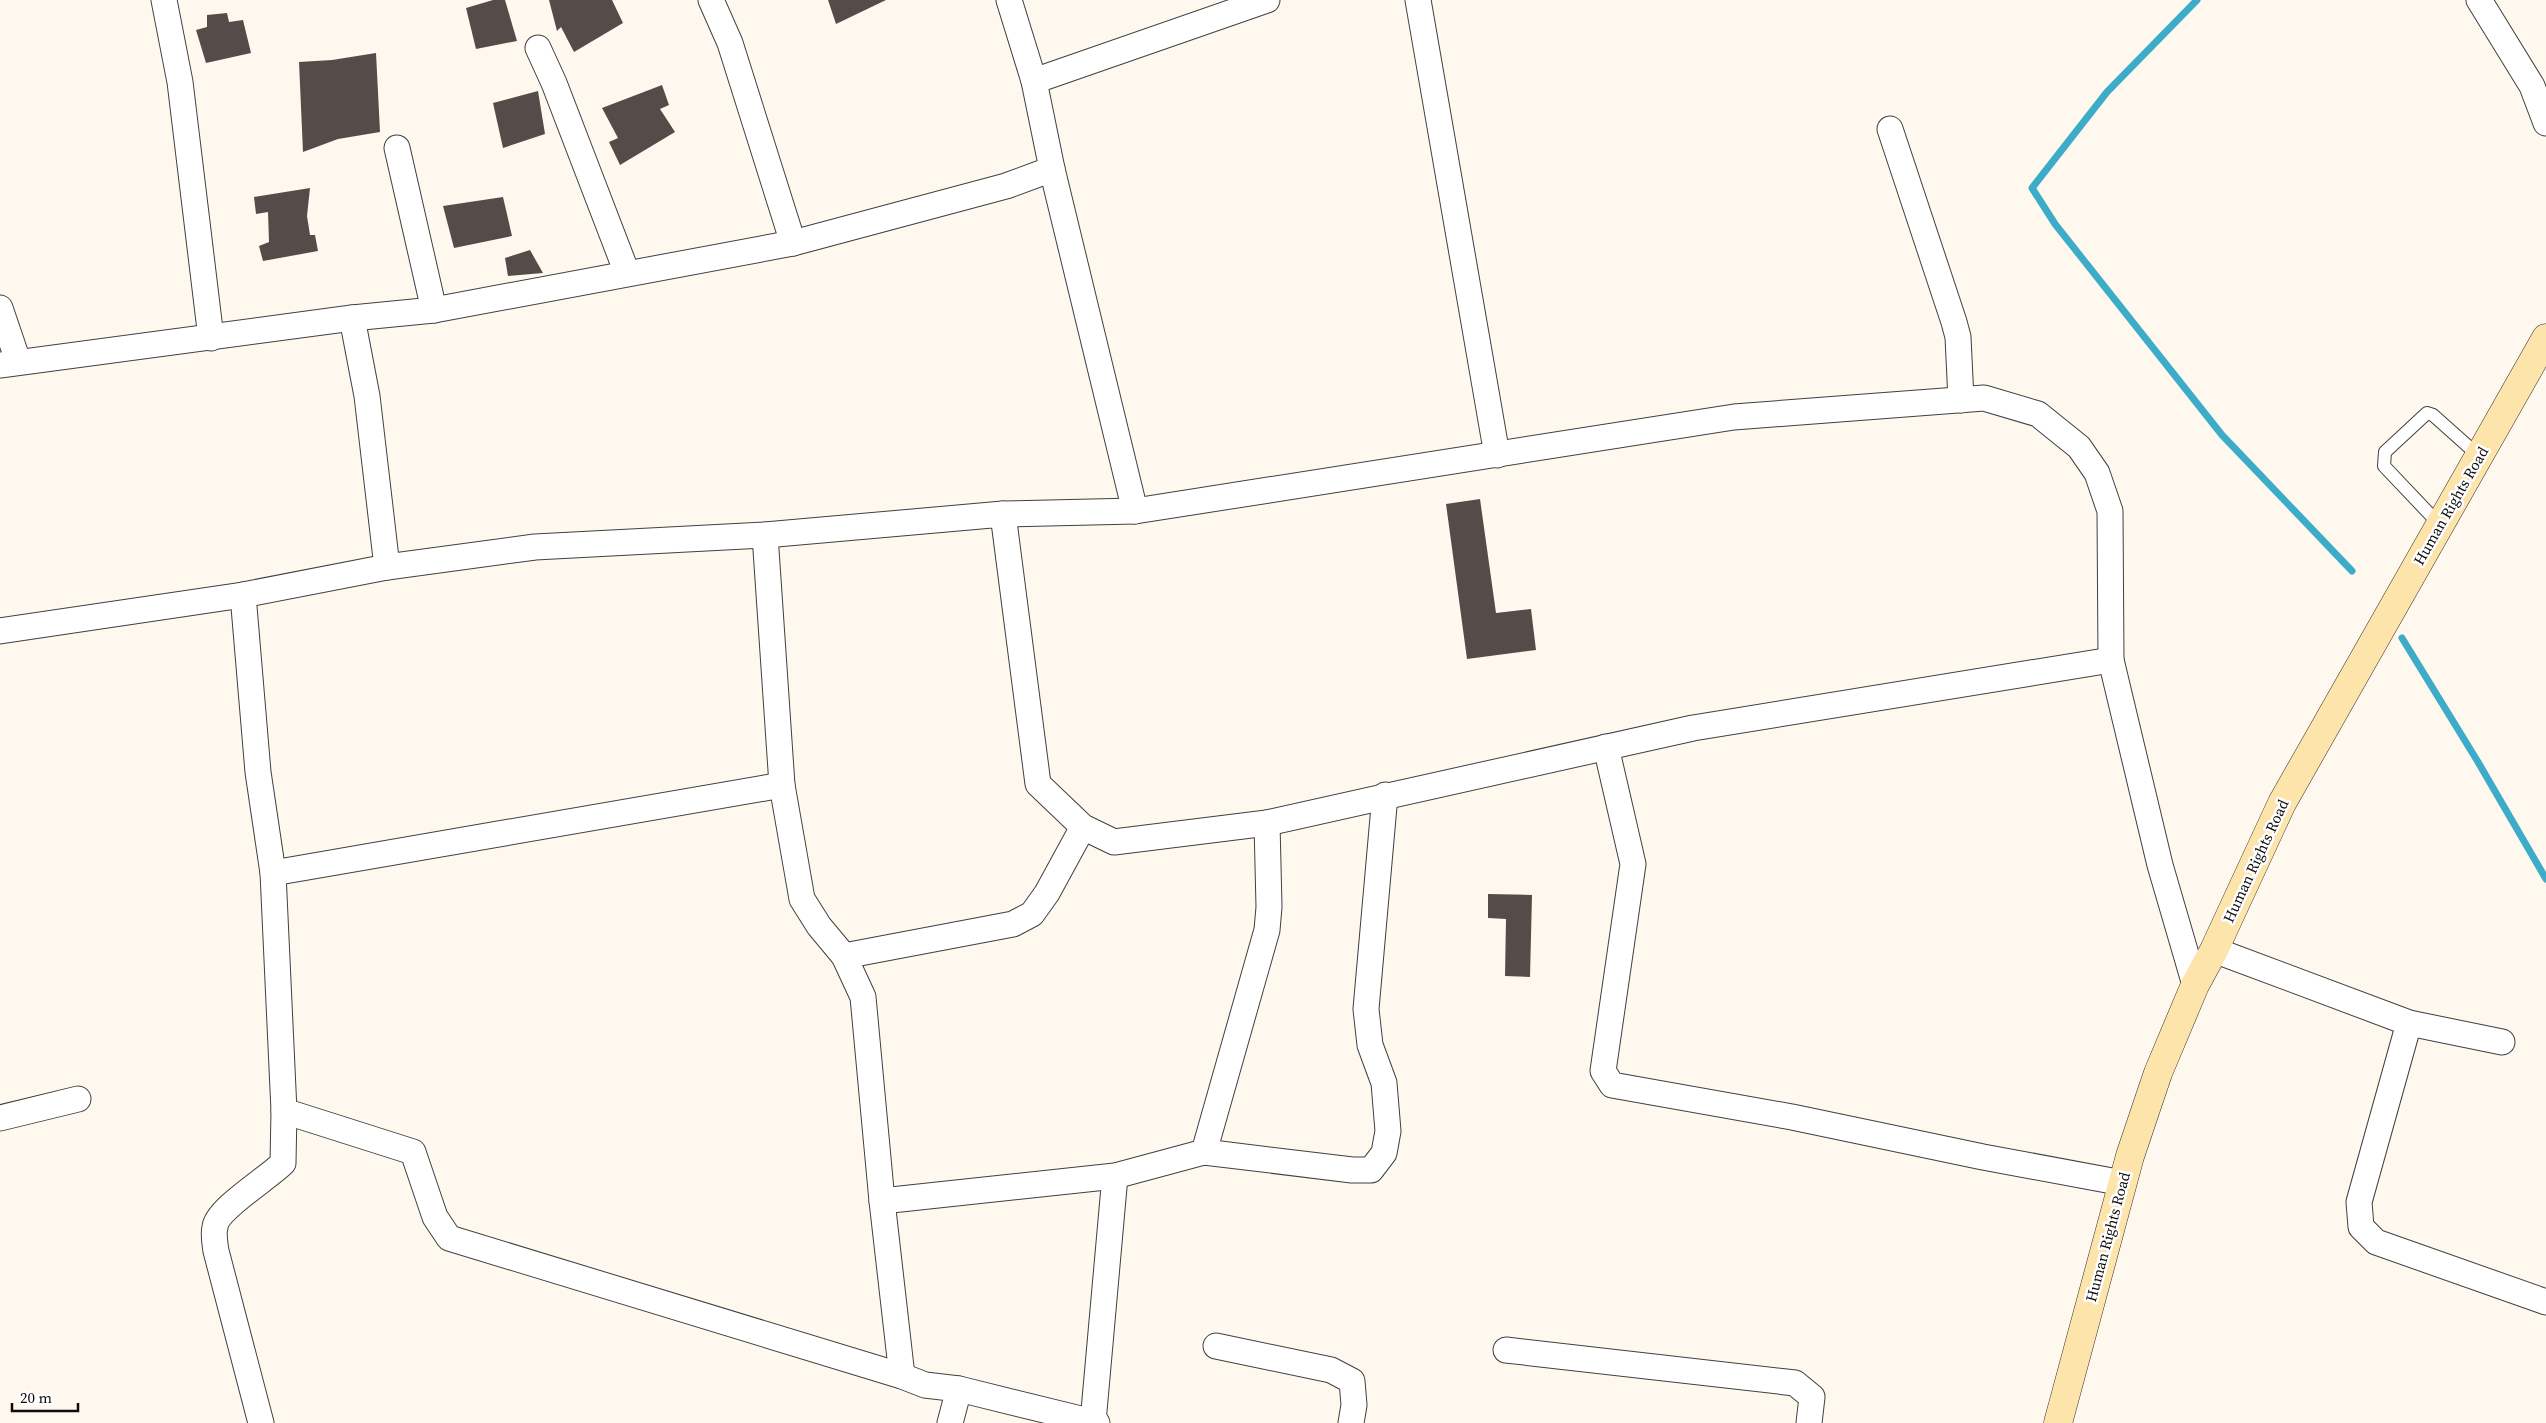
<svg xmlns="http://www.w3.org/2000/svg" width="2546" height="1423" viewBox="0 0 2546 1423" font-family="'Source Serif 4',serif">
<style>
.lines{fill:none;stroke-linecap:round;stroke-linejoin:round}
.stream{stroke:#3dacc9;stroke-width:7}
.building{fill:#554c4a}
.lane-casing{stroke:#404040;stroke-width:14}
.street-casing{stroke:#404040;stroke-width:27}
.secondary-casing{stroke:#2f2f2f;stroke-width:29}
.lane{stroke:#fff;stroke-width:12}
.street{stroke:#fff;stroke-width:25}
.secondary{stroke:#fce4ab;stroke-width:28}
.labels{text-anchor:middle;stroke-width:5;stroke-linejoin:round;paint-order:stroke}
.street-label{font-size:15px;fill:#0d0d0d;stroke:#fff}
</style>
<rect width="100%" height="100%" fill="#fef8ee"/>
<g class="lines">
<!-- stream -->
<g class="stream">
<polyline points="2197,0 2107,92 2032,188 2055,224 2222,435 2352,571"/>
<polyline points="2402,638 2478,762 2546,879"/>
</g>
</g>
<!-- building -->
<g class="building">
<polygon points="493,0 505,0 517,41 476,49 466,8"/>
<polygon points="549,0 612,0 623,23 574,52 561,27 557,31"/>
<polygon points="828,0 886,0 836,24"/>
<polygon points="227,13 229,22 243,20 251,53 206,63 196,30 207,27 207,15"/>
<polygon points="376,53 380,132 338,139 303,152 299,62 332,60"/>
<polygon points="662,85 669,105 660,109 675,132 620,165 609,142 618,138 602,108"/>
<polygon points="538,91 545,134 503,148 493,103"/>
<polygon points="310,188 307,216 310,235 315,235 318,251 263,261 259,246 269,242 268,212 256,214 254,197"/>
<polygon points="503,197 512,236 454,248 443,206"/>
<polygon points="530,250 543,273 508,276 505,258"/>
<polygon points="1480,499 1496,613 1531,609 1536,650 1467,659 1446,504"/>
<polygon points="1488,894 1532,895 1530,977 1505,976 1506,919 1488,918"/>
</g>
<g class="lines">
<!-- lane casing -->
<g class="lane-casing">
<polyline id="lane" points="2440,525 2384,466 2385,452 2427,413 2433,415 2479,456"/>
</g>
<!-- street casing -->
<g class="street-casing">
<g id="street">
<polyline points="164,0 180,82 211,338"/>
<polyline points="711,0 730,43 793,243"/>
<polyline points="1418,0 1497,455"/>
<polyline points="2479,0 2532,86 2546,123"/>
<polyline points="538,48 554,83 627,273"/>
<polyline points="1034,81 1267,0"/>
<polyline points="1890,129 1954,322 1958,337 1961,400"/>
<polyline points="397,148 434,310"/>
<polyline points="1052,169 1135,511"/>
<polyline points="0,308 18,361"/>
<polyline points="352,318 367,396 387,567"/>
<polyline points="0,365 352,318 434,310 793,243 1006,186 1052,169 1034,81 1009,0"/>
<polyline points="1003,514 1135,511 1734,417 1984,398 2038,414 2079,447 2097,473 2110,511 2111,660 2160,865 2195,985"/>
<polyline points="765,535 782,785 802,899 819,926 844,956 863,997 882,1201 902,1376"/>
<path d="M243 595 258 772 273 873 284 1111 283 1163C267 1179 217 1209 215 1227 213 1235 215 1244 216 1251L261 1423"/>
<polyline points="0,631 243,595 387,567 535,547 765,535 1003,514 1038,784 1083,827 1114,842 1267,823 1693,728 2111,660"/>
<polyline points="1606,747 1633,864 1603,1071 1612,1085 1792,1117 1983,1157 2123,1183"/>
<polyline points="273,873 782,785"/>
<polyline points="2214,950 2409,1023 2502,1042"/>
<polyline points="844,956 1013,924 1032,914 1047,893 1083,827"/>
<polyline points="2409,1023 2359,1202 2361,1227 2376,1242 2546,1302"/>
<polyline points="284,1111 413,1152 435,1217 449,1238 902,1376 925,1385 959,1389 1097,1423"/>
<polyline points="0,1118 78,1099"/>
<polyline points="1204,1152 1352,1170 1371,1170 1384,1153 1388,1131 1384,1083 1370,1045 1366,1009 1385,795"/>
<polyline points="882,1201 1115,1176 1204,1152 1267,930 1269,907 1267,823"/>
<polyline points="1216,1346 1331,1370 1352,1381 1354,1405 1351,1423"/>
<polyline points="1506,1350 1795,1383 1812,1397 1809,1423"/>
<polyline points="1093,1422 1115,1176"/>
<polyline points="950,1423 959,1389"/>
</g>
</g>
<!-- secondary casing -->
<g class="secondary-casing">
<polyline id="secondary" points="2058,1423 2130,1156 2158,1073 2195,985 2214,950 2282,803 2546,338"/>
</g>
<!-- lane -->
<use href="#lane" class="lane"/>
<!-- street -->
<use href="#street" class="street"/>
<!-- secondary -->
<use href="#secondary" class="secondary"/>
</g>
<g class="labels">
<!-- street labels -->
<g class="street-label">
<text transform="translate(2451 506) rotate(-60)" y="5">Human Rights Road</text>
<text transform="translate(2256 861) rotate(-65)" y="5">Human Rights Road</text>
<text transform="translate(2108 1237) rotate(-75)" y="5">Human Rights Road</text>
</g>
</g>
<!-- scale -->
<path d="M12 1403v8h66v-8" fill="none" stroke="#0d0d0d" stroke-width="2.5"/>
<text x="20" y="1403" font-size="15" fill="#0d0d0d" stroke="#ffffff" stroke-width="4" paint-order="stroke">20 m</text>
</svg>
